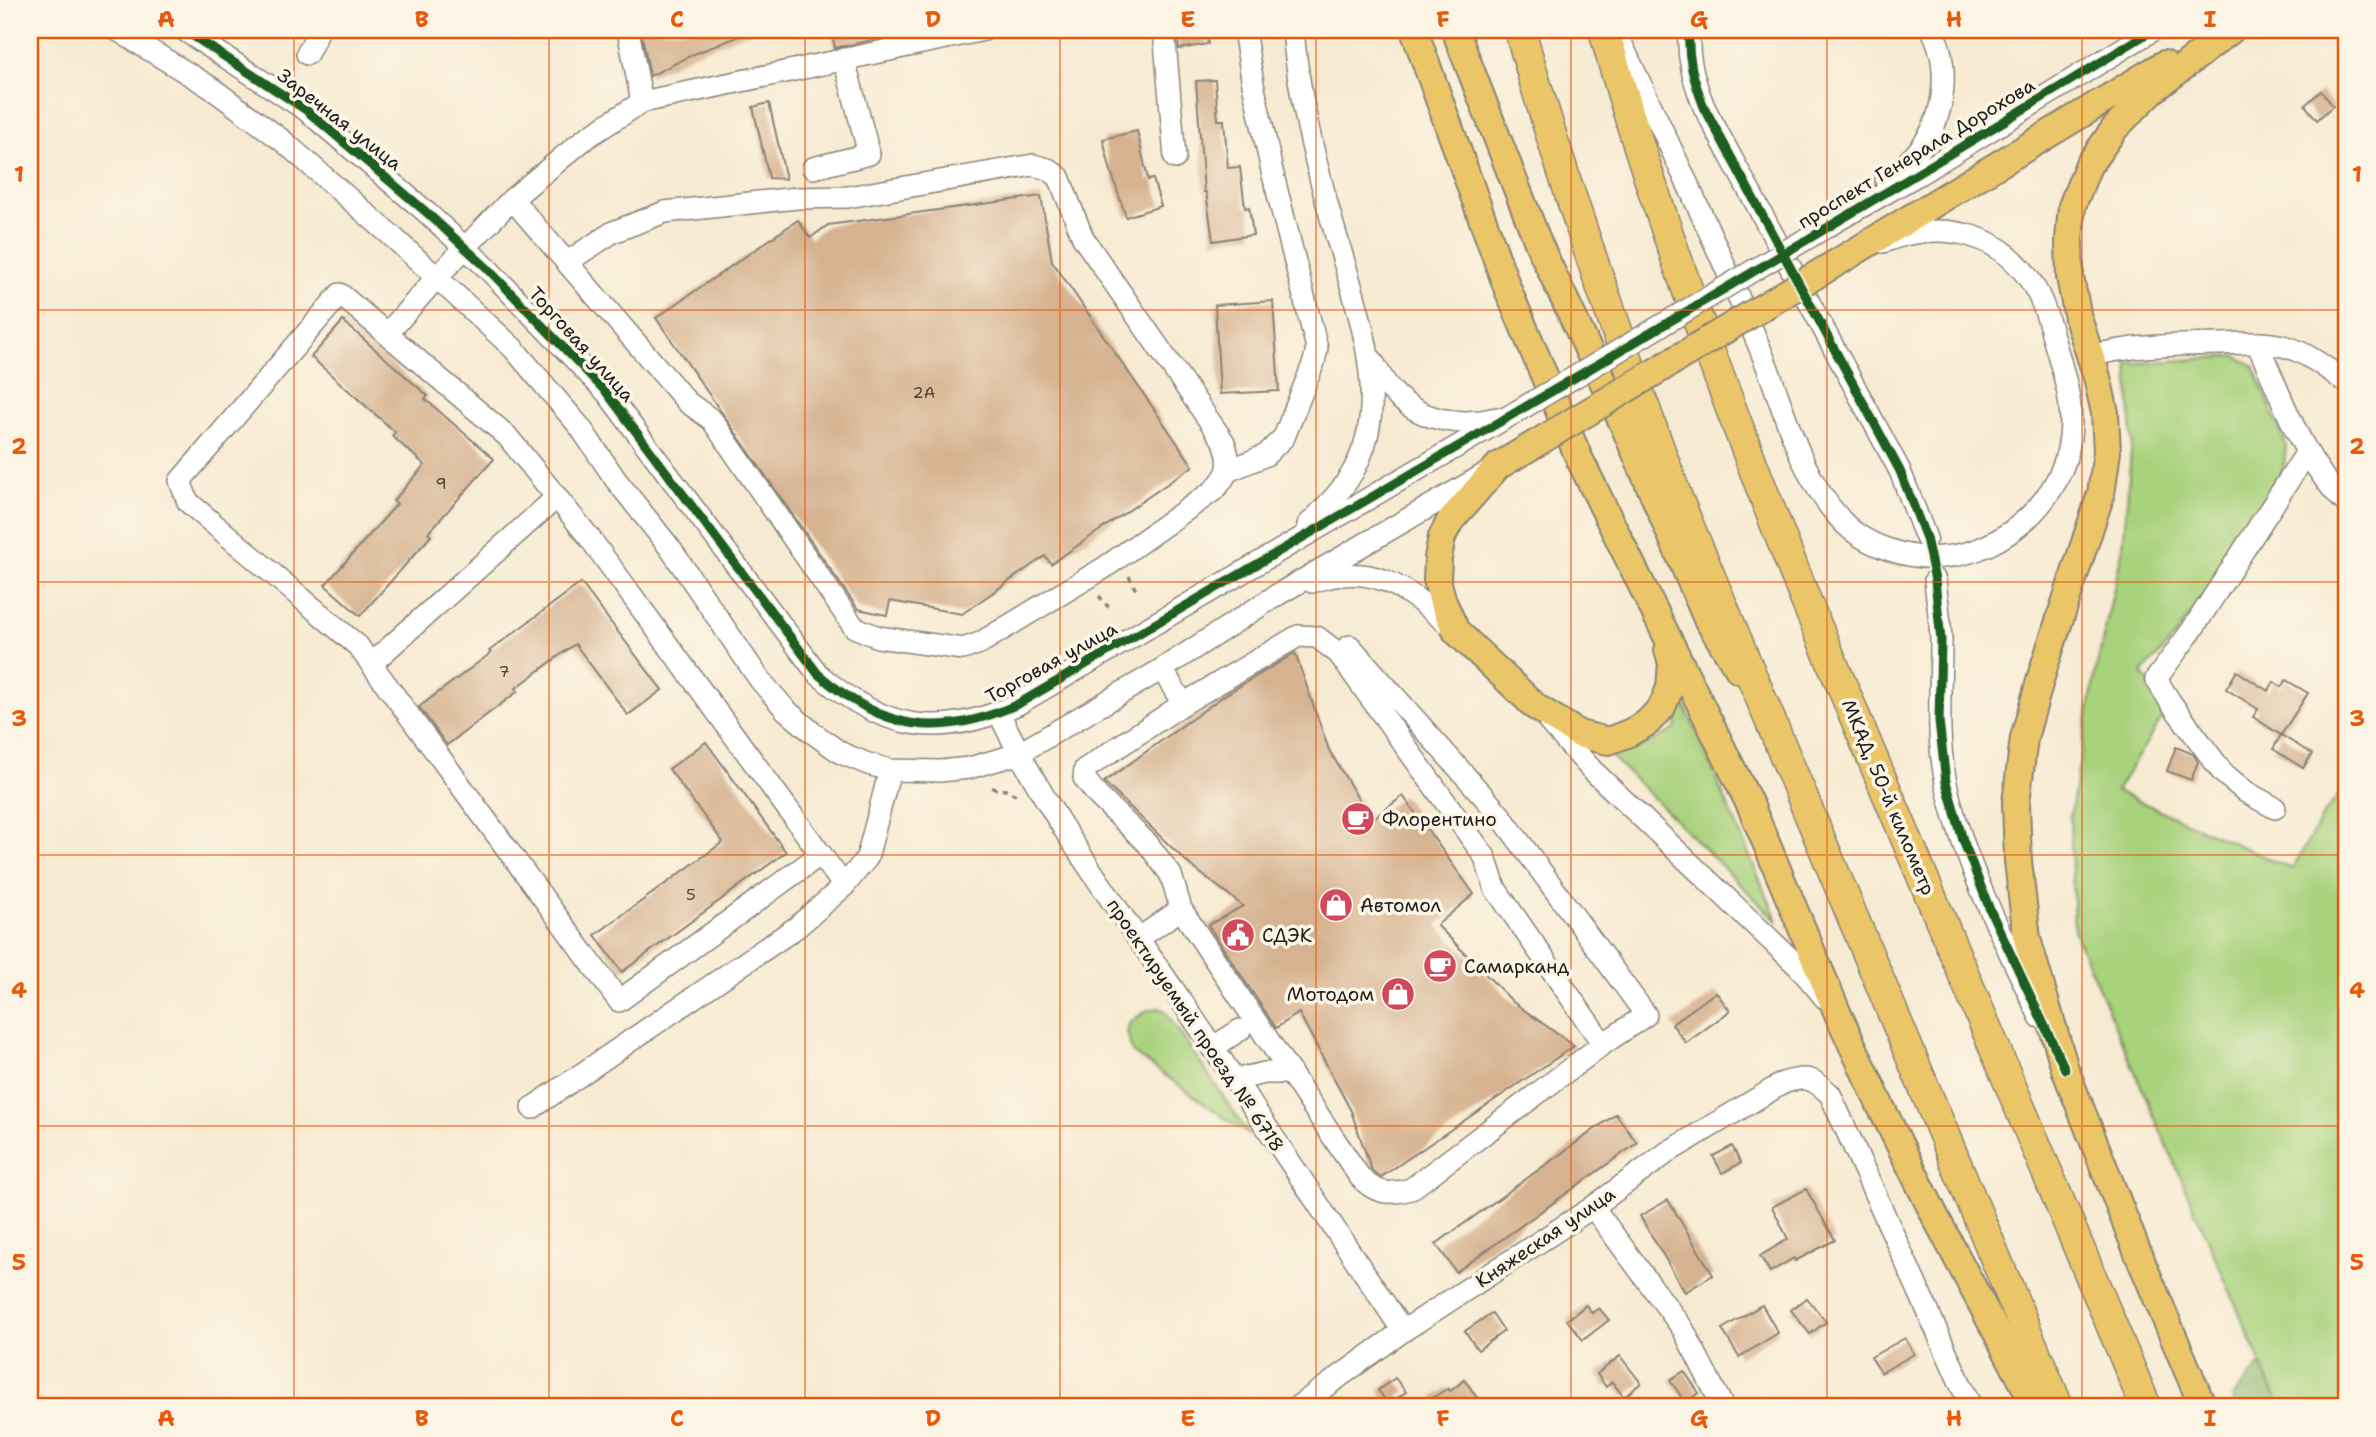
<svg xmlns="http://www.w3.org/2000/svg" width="2376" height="1437" viewBox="0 0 2376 1437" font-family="'Shantell Sans',sans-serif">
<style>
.green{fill:#a9d27d;stroke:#62774c;stroke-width:2}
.forest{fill:#86b46c;stroke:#516844;stroke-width:2}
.building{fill:#d6b290}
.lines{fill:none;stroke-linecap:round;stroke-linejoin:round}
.minor-casing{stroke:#8a8377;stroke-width:24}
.major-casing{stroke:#8a8377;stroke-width:30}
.highway-casing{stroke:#8a8377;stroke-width:33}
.path{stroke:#8a8377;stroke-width:3.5;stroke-dasharray:5 5;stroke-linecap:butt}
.minor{stroke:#fff;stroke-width:21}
.major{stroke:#ebc669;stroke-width:26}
.highway{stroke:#ebc669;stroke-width:30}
.minor-bridge-casing{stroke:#8a8377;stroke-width:24;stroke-linecap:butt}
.major-bridge-casing{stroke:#8a8377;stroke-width:30;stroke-linecap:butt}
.minor-bridge{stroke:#fff;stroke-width:21}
.major-bridge{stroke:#ebc669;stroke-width:26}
.cycleway-casing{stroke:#fcf5e5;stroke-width:13}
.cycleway{stroke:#1b5e20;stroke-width:9}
.grid{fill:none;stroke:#e8590c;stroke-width:2;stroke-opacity:0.55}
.labels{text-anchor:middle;stroke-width:7;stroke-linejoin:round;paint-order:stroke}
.number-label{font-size:16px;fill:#4a4239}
.street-label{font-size:19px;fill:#1c1c1c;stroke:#fcf5e5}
.poi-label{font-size:19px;fill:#1c1c1c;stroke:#fcf5e5;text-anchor:start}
.neatline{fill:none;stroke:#e8590c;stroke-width:2.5}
.grid-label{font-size:23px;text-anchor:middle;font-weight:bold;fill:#e8590c}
</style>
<rect width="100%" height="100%" fill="#fcf5e5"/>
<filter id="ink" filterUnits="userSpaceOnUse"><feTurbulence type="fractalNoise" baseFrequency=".0143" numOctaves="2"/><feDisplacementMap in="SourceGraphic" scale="14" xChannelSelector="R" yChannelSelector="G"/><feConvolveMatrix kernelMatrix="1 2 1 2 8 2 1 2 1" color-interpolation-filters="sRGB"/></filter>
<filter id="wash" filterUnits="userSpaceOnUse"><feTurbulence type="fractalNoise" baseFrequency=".00686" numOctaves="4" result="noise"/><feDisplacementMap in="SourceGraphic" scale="28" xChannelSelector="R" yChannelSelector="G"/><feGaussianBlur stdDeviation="1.57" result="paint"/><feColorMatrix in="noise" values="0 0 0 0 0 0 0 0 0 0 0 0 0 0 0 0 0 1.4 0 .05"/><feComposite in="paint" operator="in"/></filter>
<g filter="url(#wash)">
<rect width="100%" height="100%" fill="#f7ead2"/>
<!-- green -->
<g class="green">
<polygon points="2236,356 2254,366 2286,445 2284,467 2263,506 2175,637 2142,673 2167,710 2116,791 2292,869 2323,815 2346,785 2346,1407 2280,1407 2074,931 2070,817 2096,670 2123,547 2132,441 2128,364"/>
<path d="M1683 701 1778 922 1608 753C1634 752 1653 742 1675 729Z"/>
<polygon points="1159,1008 1165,1011 1250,1136 1132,1052 1127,1031 1130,1022 1148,1010"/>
</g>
<!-- forest -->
<polygon class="forest" points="2261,1364 2280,1407 2234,1407 2232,1397"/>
<g id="blocks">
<!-- building -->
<g class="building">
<polygon points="641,30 753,30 753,31 694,54 650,76"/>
<polygon points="831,30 886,30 886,37 835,48"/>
<polygon points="1177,30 1206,30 1208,44 1179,49"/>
<polygon points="1215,80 1218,120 1224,120 1228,168 1240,167 1245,208 1249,207 1253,235 1213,241 1206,192 1204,192 1196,81"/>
<polygon points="2321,91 2333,106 2317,120 2305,105"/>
<polygon points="769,103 786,179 769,178 753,107"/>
<polygon points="1137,131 1148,180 1153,179 1161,206 1126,217 1110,168 1103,139"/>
<polygon points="1041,196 1052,261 1193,466 1051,564 1045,556 962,614 890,601 887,615 858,609 656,318 798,220 810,238 828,225"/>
<polygon points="1273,301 1279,391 1220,394 1215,305"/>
<polygon points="343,321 428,396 425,399 494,459 428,533 431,536 360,616 325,585 397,504 393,501 425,465 392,436 395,432 311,357"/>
<polygon points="581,583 662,690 628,715 575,644 516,688 518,691 447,745 419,707 491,653 489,651"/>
<polygon points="1295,653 1329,750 1371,820 1403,796 1474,894 1437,925 1513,1002 1574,1046 1381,1177 1372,1171 1351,1111 1299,1013 1276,1028 1208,925 1243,906 1190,865 1104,782 1225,695"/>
<polygon points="2237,671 2268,691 2274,682 2281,687 2286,680 2308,693 2281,735 2253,717 2258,709 2226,689"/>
<polygon points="2281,735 2312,754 2303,768 2273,749"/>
<polygon points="706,742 786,852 622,972 595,935 723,842 669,769"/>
<polygon points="2176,747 2193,754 2198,762 2191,780 2167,771"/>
<polygon points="1716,992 1730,1011 1686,1043 1672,1024"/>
<polygon points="1616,1114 1637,1143 1456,1272 1436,1244"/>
<polygon points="1732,1146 1741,1163 1722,1173 1713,1156"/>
<polygon points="1806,1189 1835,1240 1795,1261 1794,1258 1770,1272 1760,1256 1788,1239 1772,1207"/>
<polygon points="1668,1200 1713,1275 1685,1292 1640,1216"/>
<polygon points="1807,1298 1826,1322 1810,1334 1791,1310"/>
<polygon points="1586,1305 1592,1313 1599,1308 1609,1320 1583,1340 1567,1320"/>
<polygon points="1762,1305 1778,1333 1739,1357 1722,1329"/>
<polygon points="1492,1313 1504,1331 1478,1350 1465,1331"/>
<polygon points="1905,1338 1914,1354 1881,1373 1871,1357"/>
<polygon points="1620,1356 1641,1383 1624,1397 1612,1382 1606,1387 1597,1374"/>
<polygon points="1684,1371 1699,1393 1685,1402 1670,1380"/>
<polygon points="1395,1378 1406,1392 1389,1404 1378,1390"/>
<polygon points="1465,1380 1483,1407 1425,1407 1436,1400 1434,1397 1448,1388 1450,1391"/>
</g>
</g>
</g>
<g filter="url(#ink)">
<use href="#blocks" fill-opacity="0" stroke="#8a8377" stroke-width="2"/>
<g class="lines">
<!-- minor casing -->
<g class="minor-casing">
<g id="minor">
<polyline points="117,30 210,87 283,141 394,238 513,348 580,427 616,480 670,548 760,680 786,710 813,733 841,753 868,764 890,770 940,771 969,768 1018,754 1162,669 1277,595 1487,473"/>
<path d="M184 30 306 110 425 211 486 267 607 393 818 674C883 730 939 740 1018 704L1516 412"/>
<polyline points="628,30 642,102"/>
<polyline points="1164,30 1175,158"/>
<path d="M1293 30C1298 93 1314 157 1331 218 1349 283 1382 365 1368 432 1359 474 1337 496 1308 525"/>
<path d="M1615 30C1664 134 1715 239 1759 346 1784 405 1797 472 1841 520 1864 546 1909 560 1943 557 2004 553 2064 498 2070 437 2074 406 2064 374 2055 344 2051 328 2046 310 2038 294 2007 233 1944 218 1883 242"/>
<path d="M1689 30C1687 59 1694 81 1704 107L1900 471 1926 538"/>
<polyline points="307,54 319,30"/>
<polyline points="813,168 869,154 844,59"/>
<path d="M1886 181C1899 170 1912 160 1922 146 1946 115 1950 64 1932 30"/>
<path d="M512 199 687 402 712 420 854 627 878 637 963 649 980 643 1104 568 1213 491C1230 474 1232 464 1224 442L1083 238 1059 177 1048 169 1033 165 848 197 797 198 665 212 613 232 567 262"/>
<polyline points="1833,223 1919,174 2153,30"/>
<polyline points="387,334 437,277 512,199 586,138 642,102 984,30"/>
<path d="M2257 343C2282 397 2302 461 2346 503"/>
<path d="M2090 356C2133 345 2176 345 2220 344 2243 343 2268 341 2290 348 2310 355 2329 370 2346 382"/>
<path d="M1371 359C1378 369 1383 382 1392 391 1419 421 1459 427 1497 418"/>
<polyline points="1228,471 1266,455 1284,437 1314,362 1317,348 1272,171 1253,84 1244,30"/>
<path d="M1935 580C1937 601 1941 623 1941 644 1941 691 1936 737 1946 783 1964 865 2005 941 2040 1017"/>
<path d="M1312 582C1376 559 1408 591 1454 629"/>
<path d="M1339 654 1317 637 1298 636 1183 704 1085 769 1084 778 1098 796 1148 844 1171 875 1181 909 1359 1176C1375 1194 1389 1195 1411 1189L1603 1044 1646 1015 1500 815 1350 646 1339 654 1485 857 1495 888 1603 1044"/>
<polyline points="371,664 557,497"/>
<polyline points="1162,669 1183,704"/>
<path d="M999 713C1051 822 1125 918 1193 1018 1264 1122 1333 1227 1403 1331"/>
<polyline points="1549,722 1592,770 1799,967 1825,998"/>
<polyline points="2275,808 2246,792 2223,773 2171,703 2156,679 2192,630 2307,452"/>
<polyline points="821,854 619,1001 358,646 188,502 180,481 340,294 507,436 589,537 844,886"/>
<polyline points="1138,939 1181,909"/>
<polyline points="1212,1048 1240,1030"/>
<polyline points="1233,1080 1265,1073 1291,1073"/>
<polyline points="532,1108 797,927 844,886 867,858 890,770"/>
<polyline points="1593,1207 1683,1329 1723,1407"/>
<path d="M1297 1407 1403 1331 1593 1207 1668 1152 1783 1083C1807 1075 1812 1078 1830 1094L1971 1407"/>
</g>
</g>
<!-- major casing -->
<g class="major-casing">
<g id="major">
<polyline points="1414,30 1508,290 1579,458 1751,807 1838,1014 1880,1105 1936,1218 2036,1407"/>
<polyline points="1455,30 1539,245 1625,428 1707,619 1739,670"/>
<polyline points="1851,254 2164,64"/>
<polyline points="1535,444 1498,466 1450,521 1442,537 1438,558 1437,580 1443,602 1456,631 1536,707 1579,734 1608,741 1629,733 1647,723 1662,707 1670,688 1672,663 1668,650"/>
<polyline points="2203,1407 2137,1251 2065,1069 2027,939 2018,861 2016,803 2024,738 2043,670 2101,494 2107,452 2105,413 2097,377 2078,318 2070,277 2069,240 2072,206 2088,166 2115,128 2153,90 2231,30"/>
</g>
</g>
<!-- highway casing -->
<g class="highway-casing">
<g id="highway">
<path d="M1520 30C1564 188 1621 343 1677 498L2058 1407"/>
<path d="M1604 30C1658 222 1730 410 1804 596L2146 1407"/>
</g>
</g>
<!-- path -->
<g class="path">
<polyline points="1129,576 1137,593"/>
<polyline points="1099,596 1110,609"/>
<polyline points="992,788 1006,790 1020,797"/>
</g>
<!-- minor -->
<use href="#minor" class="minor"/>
<!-- major -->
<use href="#major" class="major"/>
<!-- highway -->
<use href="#highway" class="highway"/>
<!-- minor-bridge casing -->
<g class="minor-bridge-casing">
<polyline id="minor-bridge" points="1516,412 1833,223"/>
</g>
<!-- major-bridge casing -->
<g class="major-bridge-casing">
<polyline id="major-bridge" points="1535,444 1851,254"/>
</g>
<!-- minor-bridge -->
<use href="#minor-bridge" class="minor-bridge"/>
<!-- major-bridge -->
<use href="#major-bridge" class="major-bridge"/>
<!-- cycleway casing -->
<g class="cycleway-casing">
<g id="cycleway">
<path d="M184 30 306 110 425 211 486 267 607 393 818 674C883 730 939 740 1018 704 1398 482 1779 260 2153 30"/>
<path d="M1689 30C1687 59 1694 81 1704 107L1900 471 1926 538 1935 580 1941 641 1939 721 1946 782 1963 840 1990 910 2065 1069"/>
</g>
</g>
<!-- cycleway -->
<use href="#cycleway" class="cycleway"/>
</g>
</g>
<!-- grid -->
<path class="grid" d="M294 30V1407M549 30V1407M805 30V1407M1060 30V1407M1316 30V1407M1571 30V1407M1827 30V1407M2082 30V1407M30 310H2346M30 582H2346M30 855H2346M30 1126H2346"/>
<!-- icons -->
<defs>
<g id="cafe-disc" transform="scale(1.75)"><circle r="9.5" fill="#d1495b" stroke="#fcf5e5"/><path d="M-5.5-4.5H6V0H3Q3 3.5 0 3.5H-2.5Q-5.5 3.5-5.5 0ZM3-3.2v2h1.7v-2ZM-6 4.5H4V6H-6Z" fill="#fff"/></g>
<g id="shop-disc" transform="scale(1.75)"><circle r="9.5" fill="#d1495b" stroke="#fcf5e5"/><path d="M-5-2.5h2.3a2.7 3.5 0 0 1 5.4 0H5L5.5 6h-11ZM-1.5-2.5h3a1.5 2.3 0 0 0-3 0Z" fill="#fff"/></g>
<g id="civic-disc" transform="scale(1.75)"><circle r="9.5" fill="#d1495b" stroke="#fcf5e5"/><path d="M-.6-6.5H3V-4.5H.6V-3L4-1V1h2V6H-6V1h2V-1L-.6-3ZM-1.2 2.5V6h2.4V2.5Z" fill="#fff"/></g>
</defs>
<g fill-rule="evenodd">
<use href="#cafe-disc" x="1358" y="819"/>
<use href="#shop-disc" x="1336" y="905"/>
<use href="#civic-disc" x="1238" y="935"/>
<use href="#cafe-disc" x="1440" y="966"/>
<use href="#shop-disc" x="1398" y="994"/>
</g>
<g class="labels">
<!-- number labels -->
<g class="number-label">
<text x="924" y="398">2А</text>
<text x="441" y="489">9</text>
<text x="504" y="677">7</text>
<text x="691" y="900">5</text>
</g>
<!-- street labels -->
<g class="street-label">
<text transform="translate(340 119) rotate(38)" y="7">Заречная улица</text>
<text transform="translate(1916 153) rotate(-31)" y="7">проспект Генерала Дорохова</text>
<text transform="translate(582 344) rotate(48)" y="7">Торговая улица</text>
<text transform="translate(1051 662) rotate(-29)" y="7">Торговая улица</text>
<text transform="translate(1889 797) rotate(67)" y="7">МКАД, 50-й километр</text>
<text transform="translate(1196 1025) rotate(56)" y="7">проектируемый проезд № 6718</text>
<text transform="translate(1545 1237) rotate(-34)" y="7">Княжеская улица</text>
</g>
<!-- poi labels -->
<g class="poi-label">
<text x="1382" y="826">Флорентино</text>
<text x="1360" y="912">Автомол</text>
<text x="1262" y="942">СДЭК</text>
<text x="1464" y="973">Самарканд</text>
<text x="1374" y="1001" text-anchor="end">Мотодом</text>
</g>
</g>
<!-- margin -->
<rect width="2376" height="1437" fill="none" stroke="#fcf5e5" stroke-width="77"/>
<rect x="38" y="38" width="2300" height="1360" class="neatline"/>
<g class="grid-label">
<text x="166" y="27">A</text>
<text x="422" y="27">B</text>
<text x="677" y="27">C</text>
<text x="933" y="27">D</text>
<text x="1188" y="27">E</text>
<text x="1443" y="27">F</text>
<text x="1699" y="27">G</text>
<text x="1954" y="27">H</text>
<text x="2210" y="27">I</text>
<text x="19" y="182">1</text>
<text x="2357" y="182">1</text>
<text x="19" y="454">2</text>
<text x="2357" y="454">2</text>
<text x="19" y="726">3</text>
<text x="2357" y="726">3</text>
<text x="19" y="998">4</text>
<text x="2357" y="998">4</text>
<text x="19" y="1270">5</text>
<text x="2357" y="1270">5</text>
<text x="166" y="1426">A</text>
<text x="422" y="1426">B</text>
<text x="677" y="1426">C</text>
<text x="933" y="1426">D</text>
<text x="1188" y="1426">E</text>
<text x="1443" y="1426">F</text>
<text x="1699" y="1426">G</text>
<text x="1954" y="1426">H</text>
<text x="2210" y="1426">I</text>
</g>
</svg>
